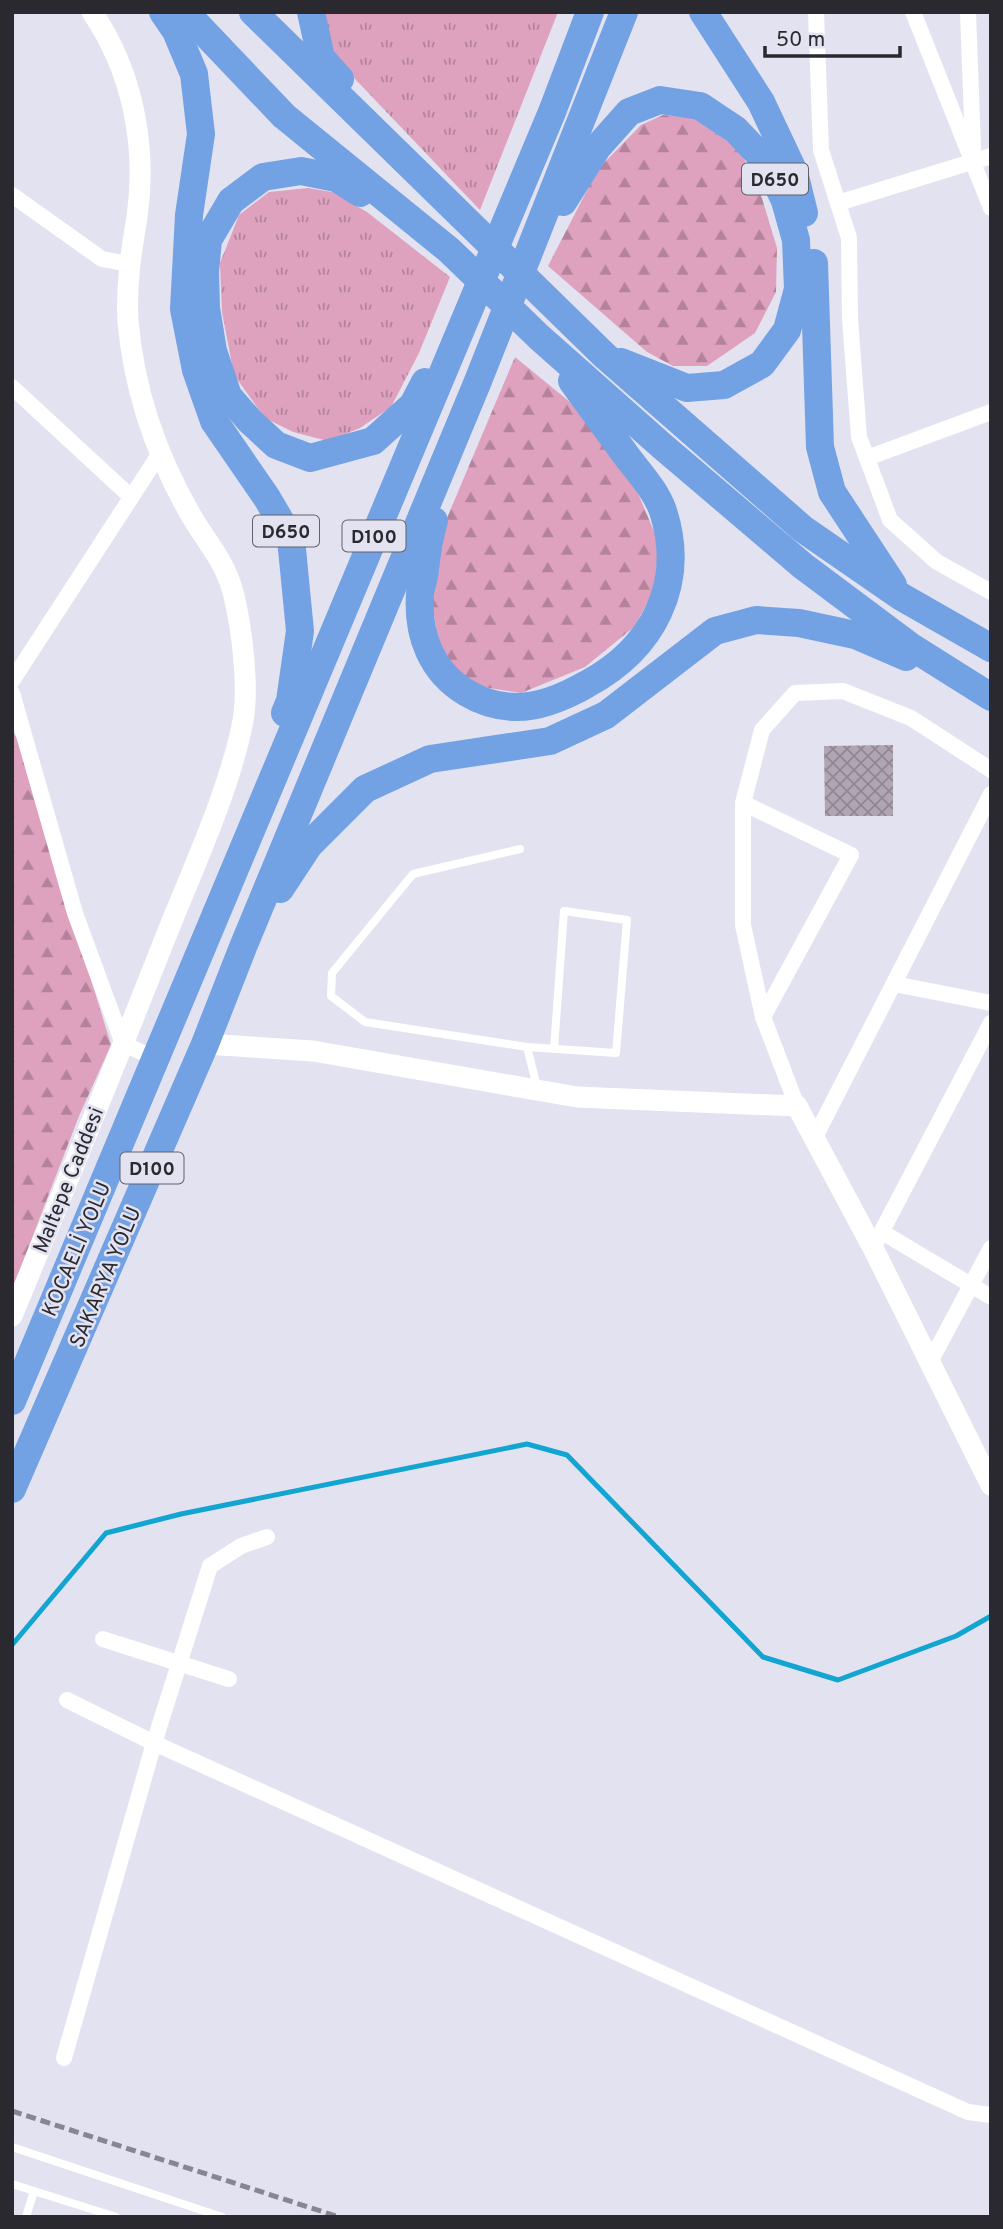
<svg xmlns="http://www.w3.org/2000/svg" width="1003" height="2229" viewBox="0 0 1003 2229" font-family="Overpass,sans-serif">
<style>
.grass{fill:url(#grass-tufts)}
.forest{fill:url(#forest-firs)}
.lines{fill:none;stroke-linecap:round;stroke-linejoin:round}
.stream{stroke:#13a5d1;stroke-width:5}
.building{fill:url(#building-cross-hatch)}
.service{stroke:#fff;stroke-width:8}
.minor{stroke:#fff;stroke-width:16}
.tertiary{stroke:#fff;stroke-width:21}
.trunk{stroke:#72a2e4;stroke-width:28}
.rail{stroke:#878791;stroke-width:5;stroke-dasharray:10 5;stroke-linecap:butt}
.labels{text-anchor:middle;stroke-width:5;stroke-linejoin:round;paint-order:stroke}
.shield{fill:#e3e2f1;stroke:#616069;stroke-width:2}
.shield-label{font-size:19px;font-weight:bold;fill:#29292f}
.street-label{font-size:21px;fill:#29292f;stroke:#e3e2f1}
</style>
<defs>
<pattern id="grass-tufts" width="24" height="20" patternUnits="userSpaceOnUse" patternTransform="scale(1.75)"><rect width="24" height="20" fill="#dea1be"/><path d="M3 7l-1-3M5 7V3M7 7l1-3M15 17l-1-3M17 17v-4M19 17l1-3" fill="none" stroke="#b4839b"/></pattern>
<pattern id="forest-firs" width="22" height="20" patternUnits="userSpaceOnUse" patternTransform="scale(1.75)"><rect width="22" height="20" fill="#dea1be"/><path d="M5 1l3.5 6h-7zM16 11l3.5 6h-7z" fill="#b4839b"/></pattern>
<pattern id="building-cross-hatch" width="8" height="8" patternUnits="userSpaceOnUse" patternTransform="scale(1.75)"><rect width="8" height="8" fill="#b0a6b3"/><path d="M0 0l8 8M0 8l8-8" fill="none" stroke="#8f8792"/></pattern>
</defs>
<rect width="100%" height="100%" fill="#e3e2f1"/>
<!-- grass -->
<g class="grass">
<polygon points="323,12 558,12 480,210 335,58"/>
<polygon points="308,188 332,192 367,212 450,277 419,353 391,407 360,428 328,441 293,432 265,418 234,375 222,312 220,263 239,215 269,192"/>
</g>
<!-- forest -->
<g class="forest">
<polygon points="663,115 693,117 740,150 761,195 777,248 776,292 755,333 707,366 673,366 647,352 548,266 598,169 641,125"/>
<polygon points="515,357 576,407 631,477 659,543 654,591 634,627 585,667 521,693 470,685 439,648 432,602 433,551"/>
<polygon points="12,730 19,742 111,1045 79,1116 12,1290"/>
</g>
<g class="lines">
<!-- stream -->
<polyline class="stream" points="12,1645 106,1533 181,1514 527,1444 567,1455 763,1657 838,1680 956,1636 991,1616"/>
</g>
<!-- building -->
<polygon class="building" points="893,745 893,816 825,816 824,746"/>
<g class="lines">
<!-- service -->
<g class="service">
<polyline points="520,849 413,874 332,973 331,996 365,1022 527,1047 537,1087"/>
<polyline points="527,1047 616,1053 627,920 564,911 554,1049"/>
<polyline points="12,2147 222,2217"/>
<polyline points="12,2184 116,2217"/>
<polyline points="26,2217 34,2191"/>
</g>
<!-- minor -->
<g class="minor">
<polyline points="816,12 821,150 849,238 850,319 859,437 890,520 937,562 991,592"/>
<polyline points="913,12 991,208"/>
<polyline points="968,12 973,148"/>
<polyline points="12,195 102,259 129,264"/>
<polyline points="838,203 991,156"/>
<polyline points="12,387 131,497"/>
<polyline points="867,458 991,412"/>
<polyline points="12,681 160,453"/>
<polyline points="12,693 75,913 123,1044 155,1058"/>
<polyline points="743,803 851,855 763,1017"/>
<polyline points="894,984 991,1003"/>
<polyline points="797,1106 763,1017 743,925 743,803 762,730 795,693 843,691 911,718 991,770"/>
<polyline points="815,1137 991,794"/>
<polyline points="882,1232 991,1297"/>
<polyline points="873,1248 991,1023"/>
<polyline points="929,1364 991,1248"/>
<polyline points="103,1639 229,1679"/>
<polyline points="67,1700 154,1743 968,2112 991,2115"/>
<polyline points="64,2058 154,1743 210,1566 241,1546 267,1537"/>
</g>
<!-- tertiary -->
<g class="tertiary">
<polyline points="205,1044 313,1051 577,1097 797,1106 873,1248 991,1485"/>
<path d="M12 1316C64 1190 116 1063 166 936 193 868 229 792 243 721 249 688 242 629 234 596 226 562 209 546 192 517 157 457 134 391 128 321 126 285 131 253 137 217 147 146 133 72 92 12"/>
</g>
<!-- trunk -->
<g class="trunk">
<polyline points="163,12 176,31 194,74 201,134 189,215 184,309 196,370 214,421 267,498 291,539 300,631 290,701 285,713"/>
<polyline points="185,12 284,116 449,250 539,337 662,446 803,566 910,646 991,697"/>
<polyline points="253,12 604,355 803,529 900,596 991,648"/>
<polyline points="311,12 321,58 340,79"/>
<polyline points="703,12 761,102 794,172 804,213"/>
<polyline points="360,193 336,178 301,171 263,177 231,201 208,240 205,272 206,308 213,351 228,396 250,421 276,445 310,458 373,441 413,405 425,382"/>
<polyline points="563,202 597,148 629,112 660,100 700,106 736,130 768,164 785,201 796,240 798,289 787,330 762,364 724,385 687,388 621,362"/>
<polyline points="814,263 820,447 832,492 893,585"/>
<path d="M434 521C429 537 427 551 425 568 425 576 421 585 420 594 417 634 431 672 467 693 482 702 500 707 517 707 542 707 566 696 587 684 652 649 687 585 663 511 656 491 641 475 628 458 610 433 591 407 572 381"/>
<polyline points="280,889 309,845 365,789 430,759 550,741 606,715 715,631 756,620 799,623 855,635 906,657"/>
<polyline points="12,1401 552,112 590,12"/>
<polyline points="12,1489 205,1044 243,947 478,381 624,12"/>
</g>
<!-- rail -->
<polyline class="rail" points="12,2111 339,2217"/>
</g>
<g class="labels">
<!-- shield labels -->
<g class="shield">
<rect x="742" y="163.5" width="66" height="31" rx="5"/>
<rect x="253" y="515.5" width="66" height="31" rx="5"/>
<rect x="342.5" y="520.5" width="63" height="31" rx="5"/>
<rect x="120.5" y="1152.5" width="63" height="31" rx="5"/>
</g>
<g class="shield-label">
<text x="775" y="186">D650</text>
<text x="286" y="538">D650</text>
<text x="374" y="543">D100</text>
<text x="152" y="1175">D100</text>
</g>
<!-- street labels -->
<g class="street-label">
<text transform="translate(68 1180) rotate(-68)" y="7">Maltepe Caddesi</text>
<text transform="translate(76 1249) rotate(-67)" y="7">KOCAELİ YOLU</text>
<text transform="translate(105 1277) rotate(-67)" y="7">SAKARYA YOLU</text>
</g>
</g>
<!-- border -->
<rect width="1003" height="2229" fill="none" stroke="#29292f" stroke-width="28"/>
<!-- scale -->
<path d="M765 46v10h135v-10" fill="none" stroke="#29292f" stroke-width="3.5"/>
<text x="776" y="46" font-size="21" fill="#29292f" stroke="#e3e2f1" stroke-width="5" paint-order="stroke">50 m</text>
</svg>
